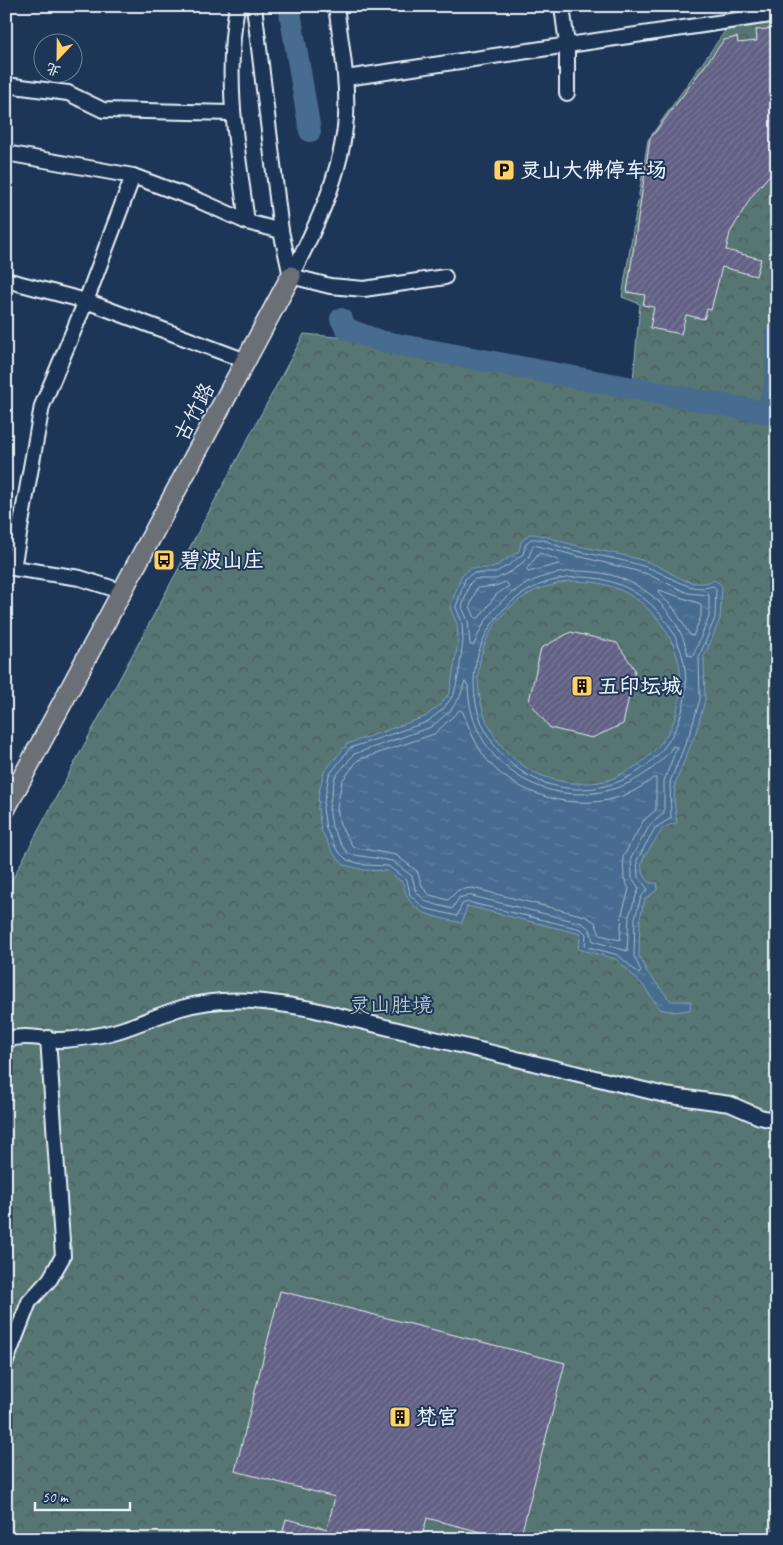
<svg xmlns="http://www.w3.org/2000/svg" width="783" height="1545" viewBox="0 0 783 1545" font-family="Caveat,'LXGW WenKai TC',sans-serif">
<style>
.forest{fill:url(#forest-crowns);stroke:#9fb2b6}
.water{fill:url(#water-ripples);stroke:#87a1b9;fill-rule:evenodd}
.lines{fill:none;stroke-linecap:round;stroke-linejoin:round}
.shore{stroke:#a8bcce;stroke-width:1}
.river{stroke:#476c8f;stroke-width:22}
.building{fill:url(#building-hatch);stroke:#e8f1f8}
.minor-casing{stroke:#e8f1f8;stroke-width:18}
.major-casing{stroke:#e8f1f8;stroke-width:22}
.minor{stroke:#1d3557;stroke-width:14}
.major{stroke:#6b6f75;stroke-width:19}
.labels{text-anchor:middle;stroke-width:4;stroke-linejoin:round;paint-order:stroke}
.poi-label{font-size:21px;font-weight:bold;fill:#e8f1f8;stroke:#1d3557;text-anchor:start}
.street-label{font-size:21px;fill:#e8f1f8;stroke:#1d3557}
.park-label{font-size:21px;fill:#b5c5c9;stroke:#1d3557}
</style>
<defs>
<pattern id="forest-crowns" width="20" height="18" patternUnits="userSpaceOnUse" patternTransform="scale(1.25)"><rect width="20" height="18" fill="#567473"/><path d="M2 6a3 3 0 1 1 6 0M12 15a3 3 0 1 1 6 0" fill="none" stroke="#4d5c5c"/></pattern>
<pattern id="water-ripples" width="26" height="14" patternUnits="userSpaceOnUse" patternTransform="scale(1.25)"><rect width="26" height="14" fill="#476c8f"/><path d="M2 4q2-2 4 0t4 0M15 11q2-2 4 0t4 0" fill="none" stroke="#6281a0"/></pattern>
<pattern id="building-hatch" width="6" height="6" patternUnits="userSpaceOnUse" patternTransform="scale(1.25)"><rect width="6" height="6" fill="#626184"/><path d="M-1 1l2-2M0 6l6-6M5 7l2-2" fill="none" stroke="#787896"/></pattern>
</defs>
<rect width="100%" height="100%" fill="#1d3557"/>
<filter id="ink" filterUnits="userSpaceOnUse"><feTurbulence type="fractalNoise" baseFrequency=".02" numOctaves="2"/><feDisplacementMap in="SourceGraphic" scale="10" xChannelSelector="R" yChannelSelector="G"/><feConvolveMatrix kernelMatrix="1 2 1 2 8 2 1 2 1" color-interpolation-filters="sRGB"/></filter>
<g filter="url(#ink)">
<!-- forest -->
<polygon class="forest" points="777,6 777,1539 6,1539 6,891 304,334 358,339 632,391 640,304 622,297 648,140 742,7"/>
<!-- water -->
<path class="water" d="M529 534C544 534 555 540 570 544 595 550 623 554 648 562 672 570 688 591 715 580L722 586 720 619 704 657 705 700 696 732 675 784 674 800 677 823C660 827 663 830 654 842 644 858 634 865 650 883H658L657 890 645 899 640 918 639 955 647 972 671 1001H691L690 1010 673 1012 660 1009 642 984 616 959 578 949 581 934 467 906 462 923C434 916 409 916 403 883L387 871 364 870 344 865 333 853 321 830 318 808 319 792 324 772 347 744 425 717 440 705 450 692 458 641 457 624 450 608 461 576 471 568H493L519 551 521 542ZM569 581C580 582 593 581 603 584 647 595 679 635 681 680 682 689 679 700 677 710 674 732 649 761 629 770 622 774 613 779 605 781 483 804 428 644 536 590 546 586 559 584 569 581Z"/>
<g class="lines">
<!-- shore -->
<g class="shore">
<path d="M531 539C544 538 552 544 564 548 591 555 619 558 646 567 669 574 688 594 713 586L716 589 715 618 699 657 700 699 691 730 670 782 671 818 655 828 637 860 638 877 648 889 641 897 635 918 634 956 641 971 639 974 618 955 585 946 586 934 581 929 468 902 462 904 457 916 424 908 410 895 407 880 388 866 365 865 347 860 337 850 326 829 323 808 329 775 350 748 427 722 444 708 454 694 459 672 463 641 462 623 456 607 465 579 473 573H494L509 565 523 554 526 544Z"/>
<path d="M534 545 645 573 688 593 709 595V617L693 656 688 655C665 549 510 541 474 645H470L468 621 462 607 470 583 475 579H496L512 571 528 558Z"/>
<polygon points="540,553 558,560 559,564 528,572 527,569"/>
<circle cx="580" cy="683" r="106"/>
<polygon points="506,582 509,586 496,595 479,618 475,618 470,606 477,588 496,586"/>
<polygon points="659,590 701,604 701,616 693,636 690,635 673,607 659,594"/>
<path d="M465 682 468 685C469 768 555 817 629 783 645 775 663 762 673 746L677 747 664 781V813L650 825 631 858 632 878 639 888 629 916 627 951 593 941 590 929 582 923 468 895 459 898 452 909 427 902 416 892 412 876 392 861 349 854 342 846 332 827 329 807 335 777 354 754 431 727 450 711 460 697Z"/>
<path d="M460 710 463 712C471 734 481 758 500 773 542 807 611 815 653 778H656V810L644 820 623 857 624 878 629 889 622 914 620 940 600 935 595 922 585 916 472 888 458 890 448 900 430 895 423 888 417 871 396 855 353 847 340 825 337 807 342 781 358 760 434 734Z"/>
</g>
<!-- river -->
<g class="river">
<polyline points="289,6 310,131"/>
<polyline points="341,319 347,329 380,341 767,413 776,382 777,335"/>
</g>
</g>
<!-- building -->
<g class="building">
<polygon points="777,28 777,166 751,197 730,233 726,250 761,259 756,276 722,267 711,310 707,309 704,319 686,315 681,334 650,328 654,307 643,305 645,295 627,292 650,139 724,40 737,37 738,43 757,41 756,30"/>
<polygon points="571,632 617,643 635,670 623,724 592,738 550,728 529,701 541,648"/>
<polygon points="280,1291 565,1363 520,1539 508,1539 427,1518 421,1539 281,1539 286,1519 327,1529 335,1497 235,1471"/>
</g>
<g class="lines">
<!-- minor casing -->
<g class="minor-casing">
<g id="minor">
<path d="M237 6C224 80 237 149 247 222L281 231"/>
<polyline points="254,6 281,231 291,276"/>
<polyline points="562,6 567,44 567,93"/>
<polyline points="346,78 777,14"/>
<polyline points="6,85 68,93 103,110 231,113"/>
<polyline points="6,153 133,176 200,201 247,222"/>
<path d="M291 276C316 227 342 174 346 117 348 80 341 43 336 6"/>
<polyline points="291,276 330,286 364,289 445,277"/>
<polyline points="6,280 86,301 246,361"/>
<polyline points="124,592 80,578 13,568 42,406 86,301 133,176"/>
<path d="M6 1040C24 1034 41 1039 59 1040 70 1040 83 1038 94 1036 124 1032 152 1017 181 1008 225 995 267 1001 311 1009L665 1095 730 1104 760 1117 777 1121"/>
<polyline points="6,1361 29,1302 50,1279 63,1256 48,1038"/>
</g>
</g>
<!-- major casing -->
<g class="major-casing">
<polyline id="major" points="6,808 291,276"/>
</g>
<!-- minor -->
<use href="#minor" class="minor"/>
<!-- major -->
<use href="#major" class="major"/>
</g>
</g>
<!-- icons -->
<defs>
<g id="parking-square" transform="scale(1.125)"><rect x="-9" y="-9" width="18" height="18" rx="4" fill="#ffd166" stroke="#1d3557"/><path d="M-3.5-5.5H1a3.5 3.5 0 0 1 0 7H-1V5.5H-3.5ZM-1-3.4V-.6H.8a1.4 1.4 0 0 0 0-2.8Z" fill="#111"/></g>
<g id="bus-square" transform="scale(1.125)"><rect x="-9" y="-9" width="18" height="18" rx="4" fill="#ffd166" stroke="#1d3557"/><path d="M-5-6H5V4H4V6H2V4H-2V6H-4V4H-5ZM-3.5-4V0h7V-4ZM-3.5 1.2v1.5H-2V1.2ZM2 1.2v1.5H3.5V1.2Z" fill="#111"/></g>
<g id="building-square" transform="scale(1.125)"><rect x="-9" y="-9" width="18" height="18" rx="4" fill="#ffd166" stroke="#1d3557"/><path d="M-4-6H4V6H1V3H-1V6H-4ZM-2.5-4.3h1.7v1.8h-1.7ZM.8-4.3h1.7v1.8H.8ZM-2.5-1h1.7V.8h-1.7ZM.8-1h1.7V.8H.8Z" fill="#111"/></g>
</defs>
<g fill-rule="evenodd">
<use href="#parking-square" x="504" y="170"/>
<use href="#bus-square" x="164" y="560"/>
<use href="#building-square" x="582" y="686"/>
<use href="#building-square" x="400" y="1417"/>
</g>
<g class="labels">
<!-- poi labels -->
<g class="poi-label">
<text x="520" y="177">灵山大佛停车场</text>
<text x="180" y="567">碧波山庄</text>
<text x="598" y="693">五印坛城</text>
<text x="416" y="1424">梵宫</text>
</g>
<!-- street labels -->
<g class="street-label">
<text transform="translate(194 412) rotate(-62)" y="7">古竹路</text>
</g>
<!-- park labels -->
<g class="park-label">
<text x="391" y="1012">灵山胜境</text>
</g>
</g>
<!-- margin -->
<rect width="783" height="1545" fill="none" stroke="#1d3557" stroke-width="25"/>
<rect x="12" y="12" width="758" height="1520" fill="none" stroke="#e8f1f8" stroke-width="2" filter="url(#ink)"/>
<!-- north arrow -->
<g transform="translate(58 58) rotate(202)"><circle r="24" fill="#1d3557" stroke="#6e8097"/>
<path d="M0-4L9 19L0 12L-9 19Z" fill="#ffd166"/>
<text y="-8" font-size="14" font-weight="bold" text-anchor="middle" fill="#e8f1f8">北</text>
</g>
<!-- scale -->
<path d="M35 1502v8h95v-8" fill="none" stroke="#e8f1f8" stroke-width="2.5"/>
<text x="42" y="1502" font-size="15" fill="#e8f1f8" stroke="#1d3557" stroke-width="4" paint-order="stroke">50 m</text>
</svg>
